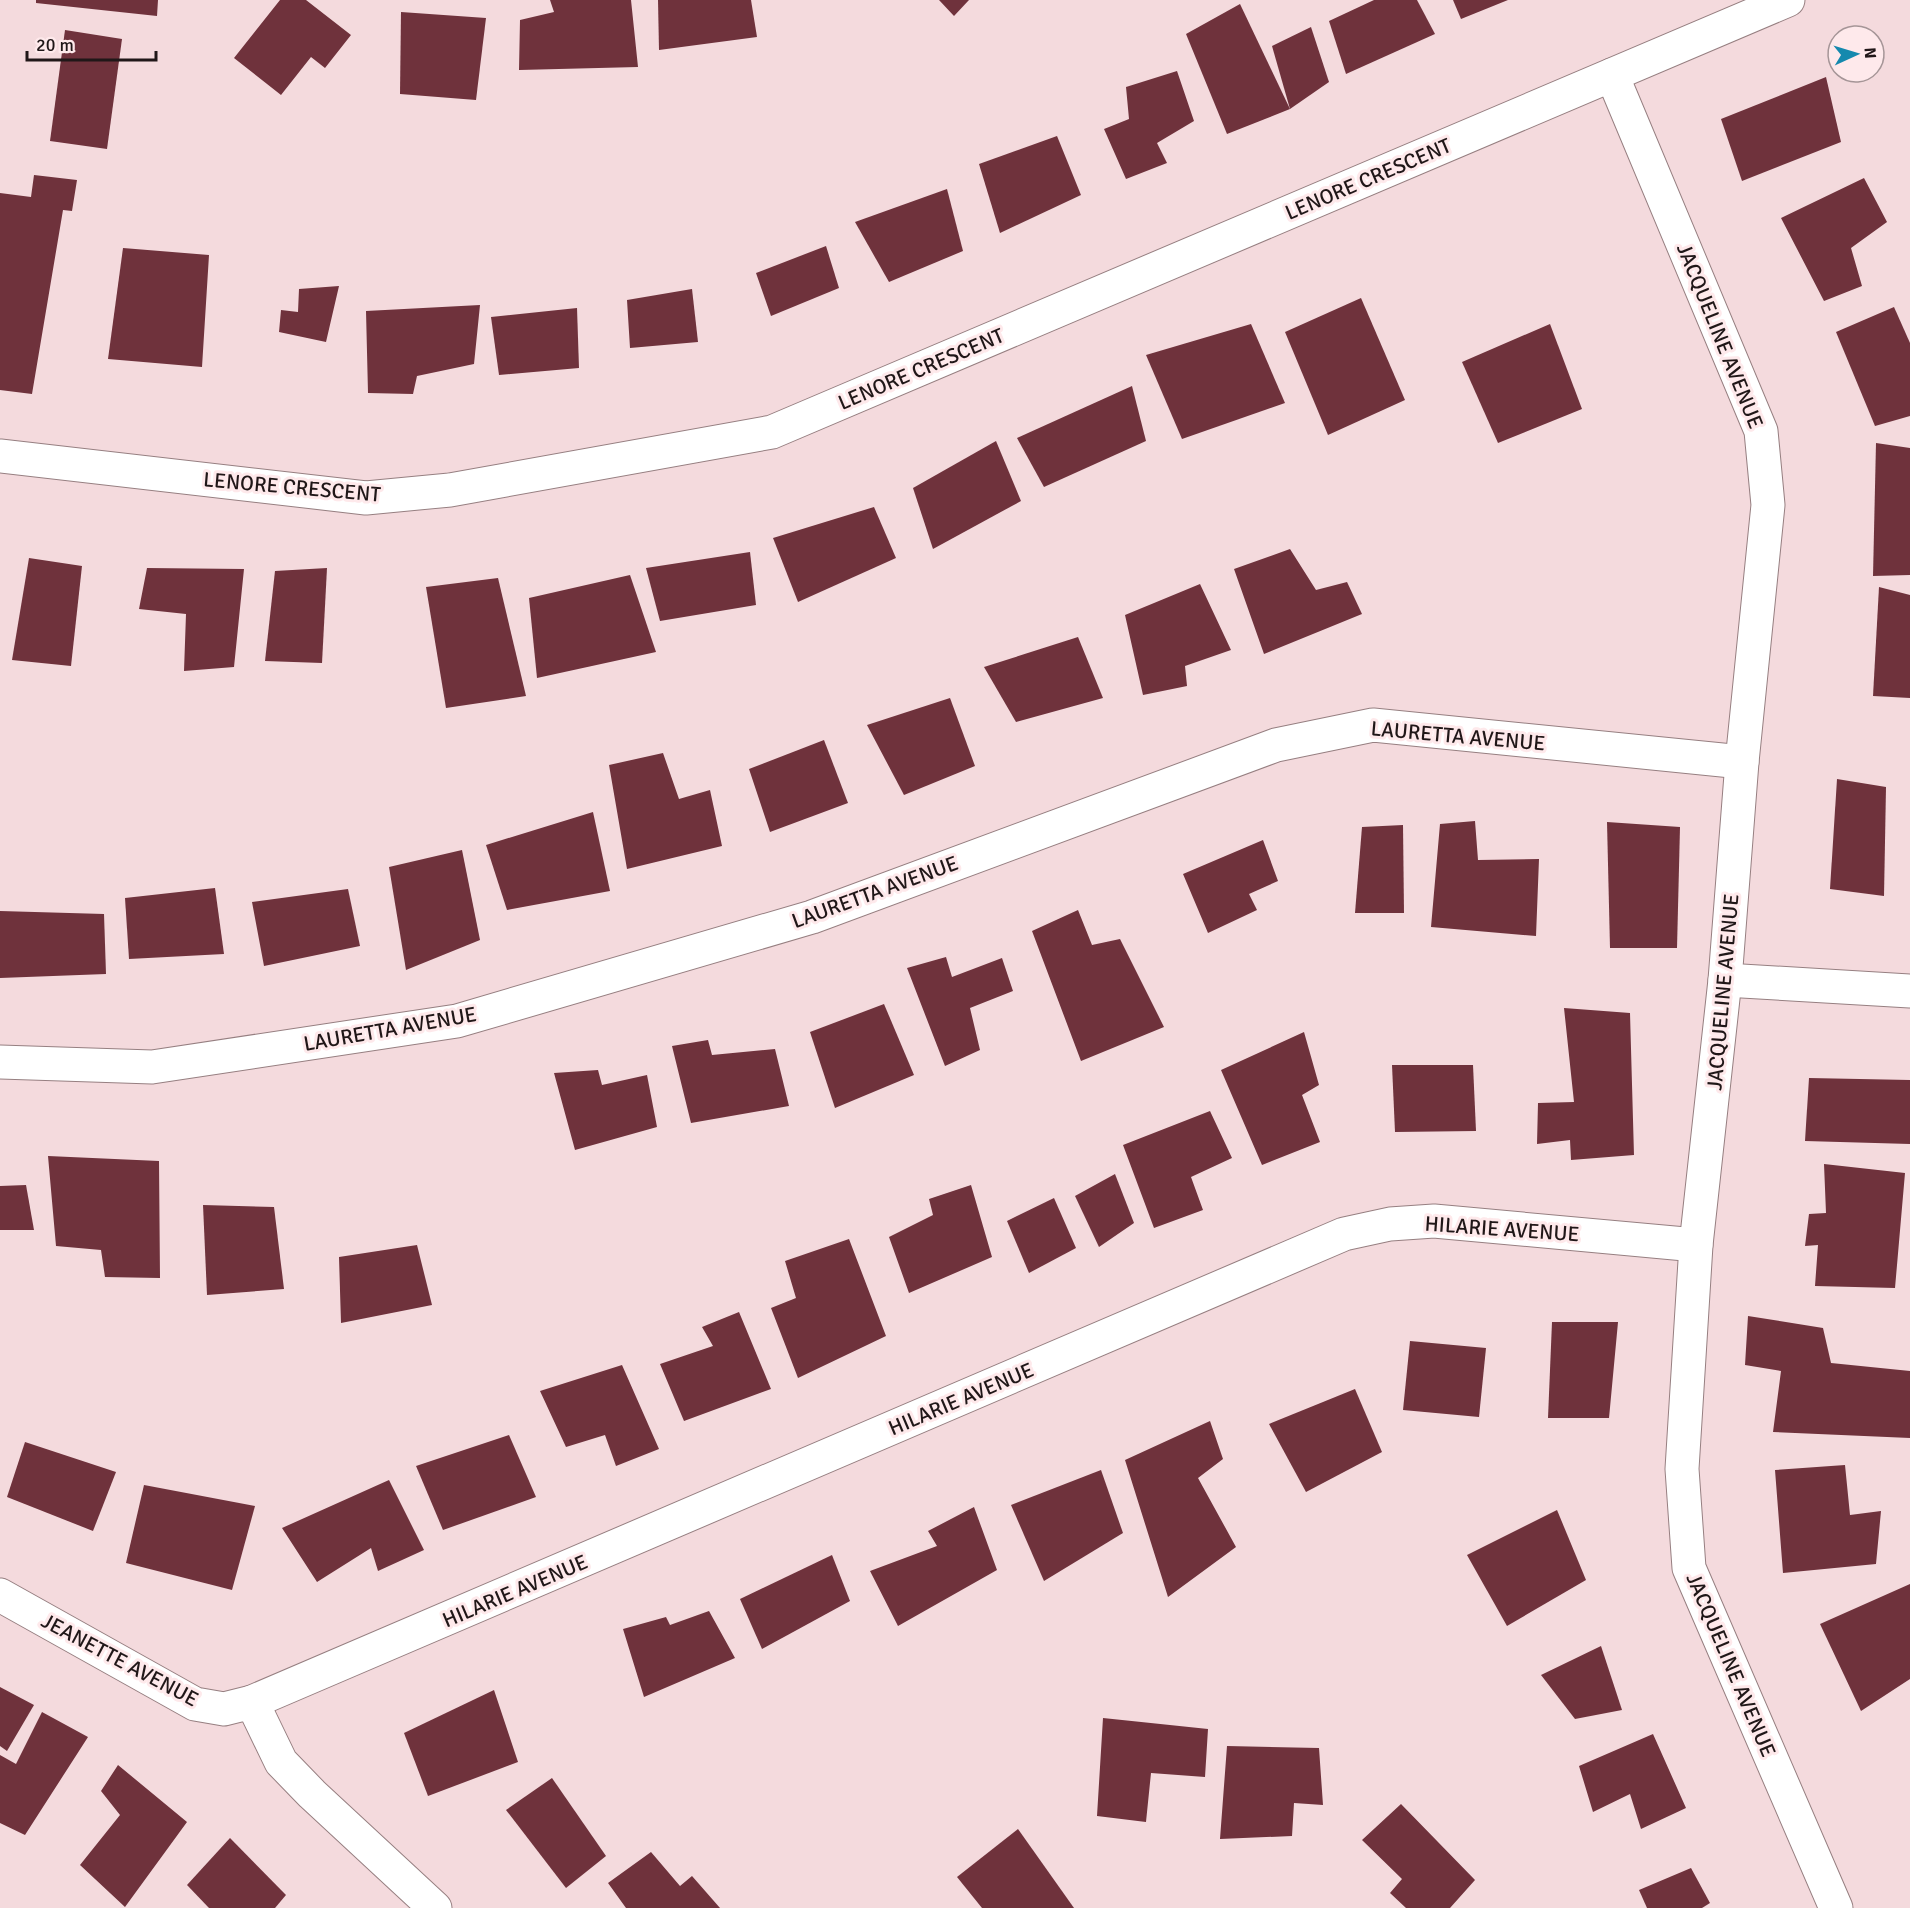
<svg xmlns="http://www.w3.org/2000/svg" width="1910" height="1908" viewBox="0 0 1910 1908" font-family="Signika,sans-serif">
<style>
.building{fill:#6f323c}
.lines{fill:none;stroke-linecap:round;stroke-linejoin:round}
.minor-casing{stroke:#967f81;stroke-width:35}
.minor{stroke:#fff;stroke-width:33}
.labels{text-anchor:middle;stroke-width:6;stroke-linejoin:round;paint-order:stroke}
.street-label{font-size:21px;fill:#201718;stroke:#fee9eb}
</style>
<rect width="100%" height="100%" fill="#f4dadd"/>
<!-- building -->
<g class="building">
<polygon points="36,0 158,0 157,16 36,3"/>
<polygon points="280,0 306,0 351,35 325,68 311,57 281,95 234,58"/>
<polygon points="550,0 631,0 638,67 519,70 520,20 554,12"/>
<polygon points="658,0 751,0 757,37 659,50"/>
<polygon points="939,0 969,0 954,16"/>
<polygon points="1374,0 1417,0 1435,34 1346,74 1329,21"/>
<polygon points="1453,0 1508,0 1461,19"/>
<polygon points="1240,4 1290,109 1227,134 1186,34"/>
<polygon points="401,12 486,18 476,100 400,94"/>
<polygon points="1311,27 1329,82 1290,109 1272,46"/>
<polygon points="65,30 122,39 107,149 50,141"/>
<polygon points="1177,71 1194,121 1157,143 1167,163 1126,179 1104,129 1129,119 1126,87"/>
<polygon points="1826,77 1841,142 1742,181 1721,119"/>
<polygon points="1057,136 1081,195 1000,233 979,164"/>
<polygon points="34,175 77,180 72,211 63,210 32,394 0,390 0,193 31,197"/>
<polygon points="1864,178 1887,222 1851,248 1862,286 1824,301 1781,218"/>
<polygon points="947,189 963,251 889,282 855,222"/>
<polygon points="826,246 839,288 771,316 756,273"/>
<polygon points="123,248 209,255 202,367 108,359"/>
<polygon points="339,286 326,342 279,332 281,310 298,312 299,289"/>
<polygon points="692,289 698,342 630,348 627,300"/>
<polygon points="1361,298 1405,400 1328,435 1285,332"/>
<polygon points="480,305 474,364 417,376 413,394 368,393 366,311"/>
<polygon points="1894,307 1910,343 1910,416 1875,426 1836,332"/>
<polygon points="577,308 579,368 499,375 491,317"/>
<polygon points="1251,324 1285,403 1182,439 1146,355"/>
<polygon points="1550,324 1582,409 1498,443 1462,362"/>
<polygon points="1132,386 1146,441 1044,487 1017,438"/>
<polygon points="996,441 1021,501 933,549 913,488"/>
<polygon points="1876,443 1910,448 1910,575 1873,576"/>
<polygon points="874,507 896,558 798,602 773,538"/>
<polygon points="1290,549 1316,590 1347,582 1362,614 1264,654 1234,569"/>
<polygon points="750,552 756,605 660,621 646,568"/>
<polygon points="29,558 82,566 71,666 12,660"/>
<polygon points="147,568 244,569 234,667 184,671 186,614 139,609"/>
<polygon points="327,568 322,663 265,661 275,571"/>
<polygon points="630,575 656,652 537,678 529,598"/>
<polygon points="498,578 526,696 446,708 426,587"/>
<polygon points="1200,584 1231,650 1185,666 1187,686 1143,695 1125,615"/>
<polygon points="1879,587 1910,595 1910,698 1873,696"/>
<polygon points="1078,637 1103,698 1016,722 984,667"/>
<polygon points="950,698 975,766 904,795 867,725"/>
<polygon points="824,740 848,803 770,832 749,769"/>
<polygon points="663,753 679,799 710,790 722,846 627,869 609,765"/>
<polygon points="1837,779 1886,787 1884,896 1830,889"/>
<polygon points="593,812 610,891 507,910 486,845"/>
<polygon points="1475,821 1478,860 1539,859 1536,936 1431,927 1440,824"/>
<polygon points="1607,822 1680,827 1677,948 1610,948"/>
<polygon points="1403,825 1404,913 1355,913 1362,827"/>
<polygon points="1263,840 1278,881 1249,894 1257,910 1208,933 1183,874"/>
<polygon points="462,850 480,940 406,970 389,867"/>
<polygon points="215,888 224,954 129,959 125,898"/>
<polygon points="348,889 360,946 264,966 252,902"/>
<polygon points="1078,910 1092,945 1120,939 1164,1027 1081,1061 1032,931"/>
<polygon points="0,911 104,914 106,974 0,978"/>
<polygon points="946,957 952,977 1002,958 1013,991 970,1008 980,1050 945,1066 907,968"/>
<polygon points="884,1004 914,1075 835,1108 810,1032"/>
<polygon points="1564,1008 1630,1013 1634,1155 1571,1160 1570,1140 1537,1144 1538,1103 1574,1102"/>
<polygon points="1304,1032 1319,1085 1302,1095 1320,1142 1262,1165 1221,1070"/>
<polygon points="708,1040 712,1055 775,1049 789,1106 691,1123 672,1046"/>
<polygon points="1392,1065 1473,1065 1476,1131 1395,1132"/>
<polygon points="598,1070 602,1085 647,1075 657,1127 575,1150 554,1073"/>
<polygon points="1809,1078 1910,1080 1910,1144 1805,1141"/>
<polygon points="1210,1111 1232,1158 1191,1177 1203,1210 1154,1228 1123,1145"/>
<polygon points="48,1156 159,1161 160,1278 105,1277 101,1250 56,1246"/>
<polygon points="1824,1164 1905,1173 1895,1288 1815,1286 1818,1245 1805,1246 1809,1214 1826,1213"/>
<polygon points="1115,1174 1134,1223 1099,1247 1075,1196"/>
<polygon points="26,1185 34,1230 0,1230 0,1186"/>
<polygon points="971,1185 992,1257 909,1293 889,1237 933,1215 929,1199"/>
<polygon points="1054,1198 1076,1248 1029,1273 1007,1221"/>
<polygon points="203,1205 274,1207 284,1289 207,1295"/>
<polygon points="849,1239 886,1336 798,1378 771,1308 796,1298 785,1261"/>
<polygon points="417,1245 432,1305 341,1323 339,1257"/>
<polygon points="739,1312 771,1389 684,1421 660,1364 713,1346 702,1327"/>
<polygon points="1748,1316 1823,1328 1831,1363 1910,1371 1910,1438 1773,1432 1781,1371 1745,1365"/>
<polygon points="1552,1322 1618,1322 1609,1418 1548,1418"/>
<polygon points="1410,1341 1486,1348 1479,1417 1403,1410"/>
<polygon points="622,1365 659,1449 616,1466 605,1435 566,1447 540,1391"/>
<polygon points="1355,1389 1382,1452 1306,1492 1269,1424"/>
<polygon points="1210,1421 1223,1459 1198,1478 1236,1547 1168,1597 1125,1460"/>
<polygon points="509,1435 536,1497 443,1530 416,1466"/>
<polygon points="25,1442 116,1472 93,1531 7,1497"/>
<polygon points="1845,1465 1850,1515 1881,1511 1876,1564 1783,1573 1775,1470"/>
<polygon points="1101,1470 1123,1533 1044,1581 1011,1505"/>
<polygon points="389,1480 424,1550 378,1571 371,1548 317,1582 282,1528"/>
<polygon points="144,1485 255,1506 232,1590 126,1563"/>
<polygon points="974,1507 997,1570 898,1626 870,1571 937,1546 928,1531"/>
<polygon points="1557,1510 1586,1580 1507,1626 1467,1555"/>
<polygon points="832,1555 850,1601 762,1649 740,1599"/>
<polygon points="1910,1584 1910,1679 1861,1711 1820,1624"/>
<polygon points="709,1611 735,1658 644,1697 623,1629 666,1617 670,1625"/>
<polygon points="1601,1646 1622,1710 1575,1719 1541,1675"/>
<polygon points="0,1687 34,1705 7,1751 0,1746"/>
<polygon points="494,1690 518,1762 428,1796 404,1733"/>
<polygon points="42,1712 88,1737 25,1835 0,1823 0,1755 16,1764"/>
<polygon points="1103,1718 1208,1729 1205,1777 1151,1773 1146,1822 1097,1816"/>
<polygon points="1653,1734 1686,1808 1641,1829 1630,1794 1593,1812 1579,1766"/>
<polygon points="1227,1746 1319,1748 1323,1805 1294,1803 1292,1836 1220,1839"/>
<polygon points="118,1765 187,1822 125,1907 80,1865 120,1815 101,1791"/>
<polygon points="552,1778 606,1856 566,1888 506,1810"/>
<polygon points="1401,1804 1475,1880 1450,1908 1406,1908 1390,1893 1402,1879 1362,1840"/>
<polygon points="1018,1829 1074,1908 982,1908 957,1877"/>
<polygon points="230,1838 286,1895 275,1908 209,1908 187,1885"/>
<polygon points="651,1852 680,1886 692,1876 720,1908 626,1908 608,1883"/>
<polygon points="1691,1868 1710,1903 1702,1908 1647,1908 1639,1890"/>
</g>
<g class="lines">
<!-- minor casing -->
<g class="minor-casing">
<g id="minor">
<polyline points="1612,75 1761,431 1768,505 1742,762 1725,980 1696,1245 1682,1469 1689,1568 1836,1908"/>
<polyline points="0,456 366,498 450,490 772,432 1788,0"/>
<polyline points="1725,980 1910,991"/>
<polyline points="0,1062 152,1067 457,1021 812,917 1276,745 1373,725 1742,762"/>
<polyline points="0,1595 195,1704 224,1709 252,1702 281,1762 312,1794 435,1908"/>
<polyline points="252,1702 1344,1234 1390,1224 1434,1221 1696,1245"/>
</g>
</g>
<!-- minor -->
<use href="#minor" class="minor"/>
</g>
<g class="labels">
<!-- street labels -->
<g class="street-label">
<text transform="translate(1368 179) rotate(-23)" y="7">LENORE CRESCENT</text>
<text transform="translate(1720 336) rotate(68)" y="7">JACQUELINE AVENUE</text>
<text transform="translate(921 369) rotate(-23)" y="7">LENORE CRESCENT</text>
<text transform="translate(292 487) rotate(5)" y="7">LENORE CRESCENT</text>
<text transform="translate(1458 736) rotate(5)" y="7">LAURETTA AVENUE</text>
<text transform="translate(875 892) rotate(-20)" y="7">LAURETTA AVENUE</text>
<text transform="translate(1723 992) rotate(-85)" y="7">JACQUELINE AVENUE</text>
<text transform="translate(390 1029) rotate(-10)" y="7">LAURETTA AVENUE</text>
<text transform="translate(1502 1229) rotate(4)" y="7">HILARIE AVENUE</text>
<text transform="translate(961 1399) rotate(-23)" y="7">HILARIE AVENUE</text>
<text transform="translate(515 1591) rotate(-23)" y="7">HILARIE AVENUE</text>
<text transform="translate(120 1660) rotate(28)" y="7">JEANETTE AVENUE</text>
<text transform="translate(1731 1665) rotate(67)" y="7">JACQUELINE AVENUE</text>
</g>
</g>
<!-- north arrow -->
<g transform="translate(1856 54) rotate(86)"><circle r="28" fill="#fee9eb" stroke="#a59597" stroke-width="1.5"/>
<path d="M0-4.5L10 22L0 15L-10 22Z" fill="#1589ae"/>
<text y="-9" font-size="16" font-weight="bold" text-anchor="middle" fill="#201718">N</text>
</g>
<!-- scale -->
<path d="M27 51v9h129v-9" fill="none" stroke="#201718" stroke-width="3"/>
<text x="36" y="51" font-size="18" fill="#201718" stroke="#fee9eb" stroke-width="4.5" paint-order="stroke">20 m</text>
</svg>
